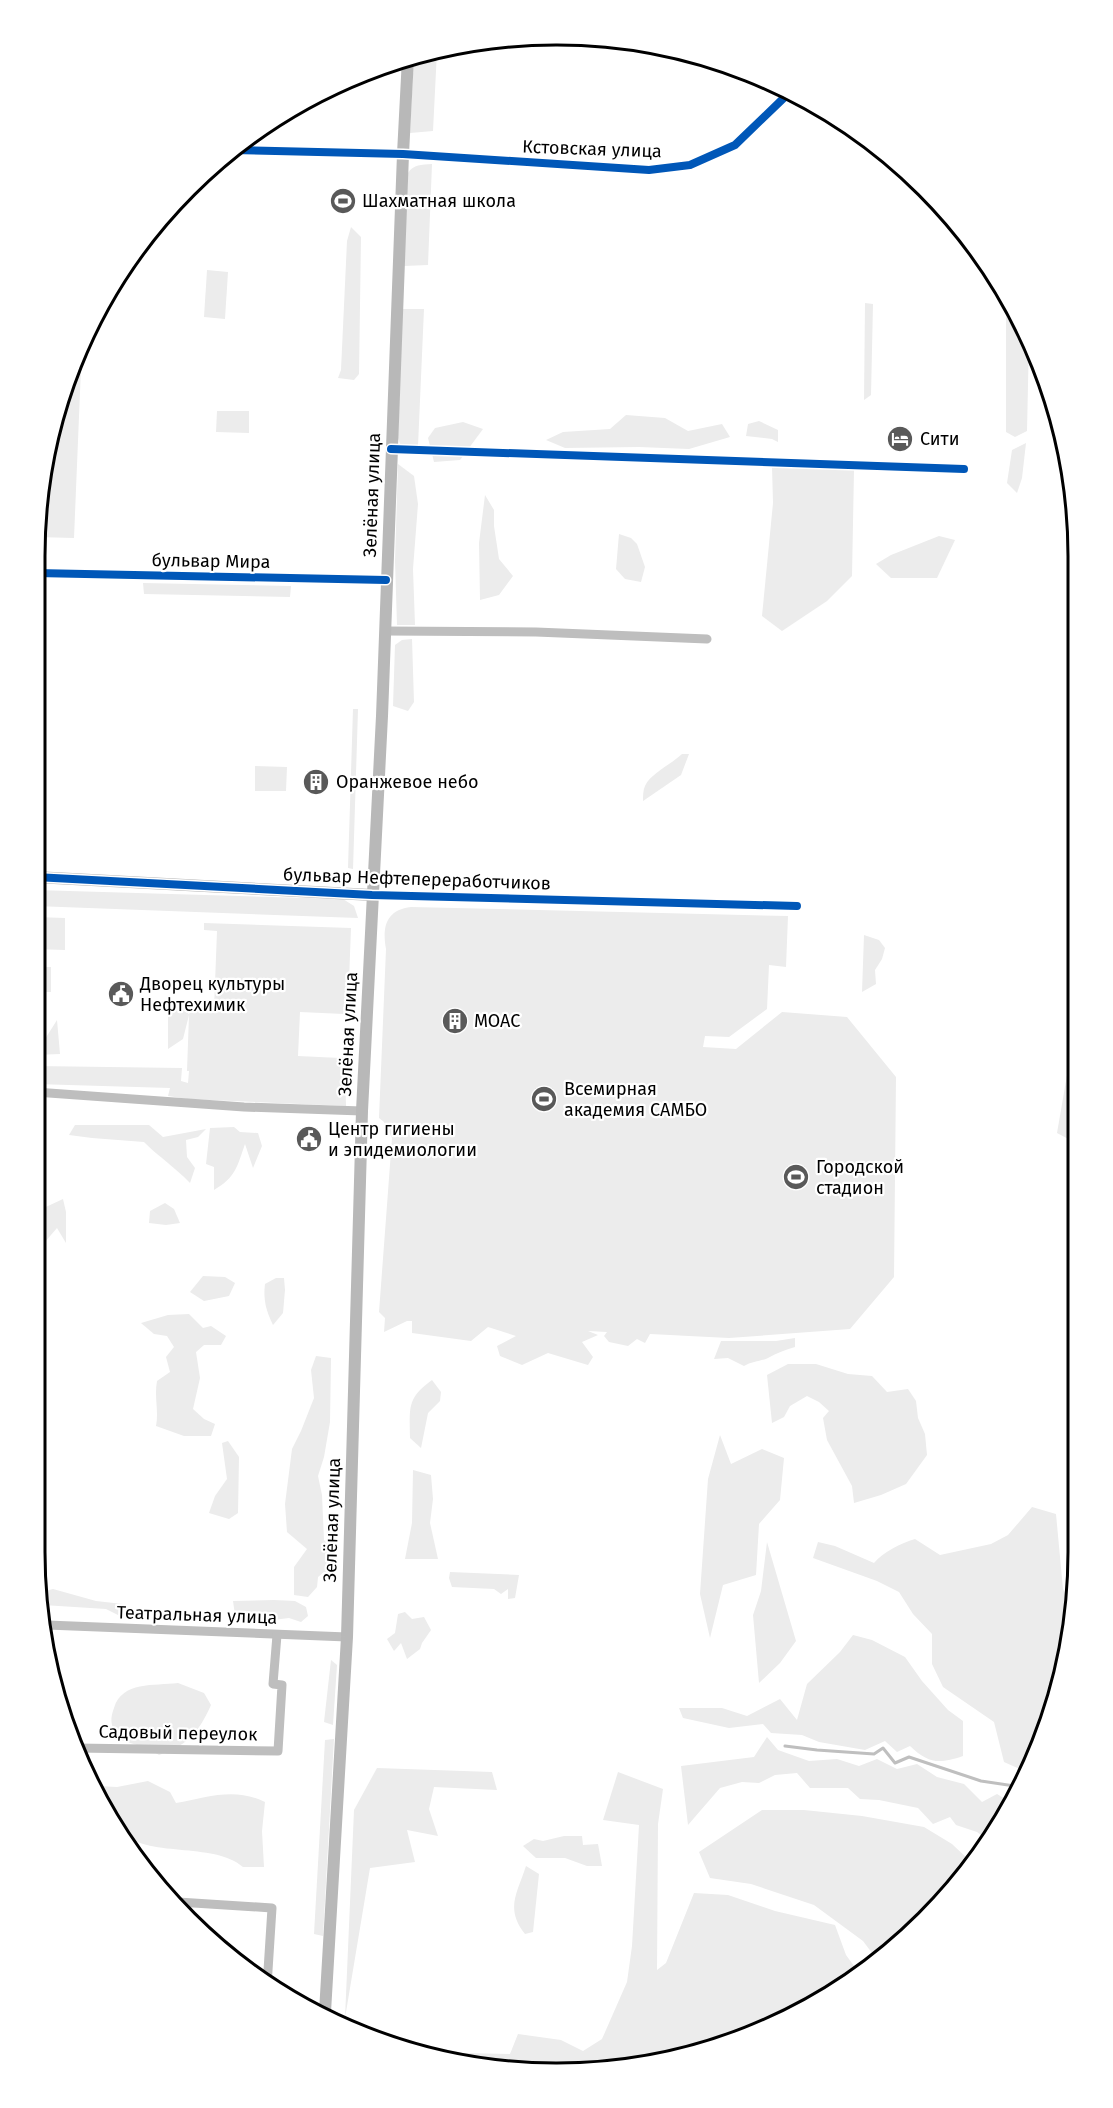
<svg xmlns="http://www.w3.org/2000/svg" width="1113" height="2108" viewBox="0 0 1113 2108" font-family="'Fira Sans',sans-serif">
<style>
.green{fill:#ececec}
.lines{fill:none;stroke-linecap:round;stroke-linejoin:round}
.stream{stroke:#bfbfbf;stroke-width:3}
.street{stroke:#bebebe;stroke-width:9}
.secondary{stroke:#b8b8b8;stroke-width:12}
.cycleway-casing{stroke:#fff;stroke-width:11}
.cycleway{stroke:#0057b8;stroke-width:8}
.labels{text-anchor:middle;stroke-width:4.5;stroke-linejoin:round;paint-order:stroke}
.street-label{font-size:18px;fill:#000;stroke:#fff}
.poi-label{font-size:18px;fill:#000;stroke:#fff;text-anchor:start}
.rim{fill:none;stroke:#000;stroke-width:3}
</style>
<rect width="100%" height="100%" fill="#fff"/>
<!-- green -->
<g class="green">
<polygon points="437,51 433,131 410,133 414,56"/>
<path d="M432 164 428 265 404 266 408 173C414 164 421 165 432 164Z"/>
<polygon points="351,227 361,237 359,374 354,380 338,378 341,370 347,241"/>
<polygon points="207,270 228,272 225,319 204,317"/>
<polygon points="1006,296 1029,339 1027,431 1015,437 1006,432"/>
<polygon points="865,303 873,304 871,395 864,400"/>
<polygon points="402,309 424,309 418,446 400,444 398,438"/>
<polygon points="82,344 74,538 36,537 36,523 52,421"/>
<polygon points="217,411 249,411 249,433 216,432"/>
<polygon points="626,415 665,418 688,431 722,424 730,437 689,449 639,447 565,448 546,440 563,432 610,429"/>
<polygon points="759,421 778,430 778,442 772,439 746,436 748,424"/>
<polygon points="463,422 483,429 460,460 434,462 428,438 435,428"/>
<polygon points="1026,443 1022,478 1017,493 1007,483 1012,450"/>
<polygon points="398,464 414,476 418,504 413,569 415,625 397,625 395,561"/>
<polygon points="772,467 854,470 852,576 827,601 782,631 762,616 773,503"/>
<polygon points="485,495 494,510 494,526 499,559 513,576 499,595 480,600 479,543"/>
<polygon points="619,534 631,538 637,544 645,567 641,582 625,579 616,569"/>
<polygon points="939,536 955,540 937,578 891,578 876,564 891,555"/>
<polygon points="143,583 291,586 290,597 144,594"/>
<polygon points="412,639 414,702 408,711 393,706 395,645 402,640"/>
<polygon points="353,709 358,709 353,869 348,868"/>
<path d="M682 754H689L681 775 643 801C643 796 643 790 645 786 650 774 673 763 682 754Z"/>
<polygon points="255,766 287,767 286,791 255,791"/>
<polygon points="35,890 343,899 354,906 358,918 35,906"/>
<path d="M411 907 788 916 786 967 769 965 767 1009 729 1037 705 1036 703 1047 736 1049 782 1012 847 1017 896 1077 894 1277 850 1329 729 1338 650 1334 645 1343 637 1339 628 1346 609 1342 604 1336 607 1332 588 1331 598 1335 582 1342 593 1357 588 1365 548 1353 522 1365 500 1356 497 1346 516 1336 488 1327 471 1341 412 1333V1321H407L384 1332 385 1318 379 1312 392 1138 384 1122 379 1118 386 949C382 927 386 910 411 907Z"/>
<polygon points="35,917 65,918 65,950 35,949"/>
<polygon points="204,923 351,928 348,1007 343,1007 344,1014 300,1012 298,1056 340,1058 351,1048 351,1054 345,1071 346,1106 188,1099 168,1096 170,1088 35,1084 35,1066 182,1068 181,1081 188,1083 189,1071 187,1071 189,1015 183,1039 168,1049 168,1017 171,1005 181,1008 189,1014 189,1008 214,1009 217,931 204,930"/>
<polygon points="864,935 879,940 885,948 882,959 875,970 876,984 862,992"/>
<rect x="35" y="967" width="16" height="25"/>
<polygon points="57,1020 60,1054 35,1055"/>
<polygon points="1076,1023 1076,1143 1057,1133"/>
<path d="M75 1125H149L163 1137 206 1129 198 1137 186 1140 187 1157 195 1168 190 1183C176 1168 159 1157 144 1142L92 1138 69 1135Z"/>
<path d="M234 1127 240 1132 258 1133 262 1146 253 1168 245 1144C237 1167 236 1177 214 1190V1167L206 1164 210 1128Z"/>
<polygon points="63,1199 66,1212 66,1243 57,1228 44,1243 35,1240 35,1212"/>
<polygon points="165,1203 174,1209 180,1223 166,1225 149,1223 150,1211"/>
<polygon points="203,1276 225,1277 235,1283 229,1296 204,1301 190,1292"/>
<path d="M276 1278H284L285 1290 283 1313 273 1325C266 1311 263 1299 265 1284Z"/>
<path d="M189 1314 203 1328 211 1326 226 1336 221 1345H204L196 1352 200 1378 193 1409 204 1419 215 1424 211 1436H184L156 1426C159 1411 154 1397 157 1381L170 1372 166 1357 174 1347 167 1336 154 1334 141 1323 168 1315Z"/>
<path d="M795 1338V1347C785 1350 777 1353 768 1358 762 1361 752 1361 744 1366L728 1358 714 1359 721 1341H776Z"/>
<polygon points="316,1356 331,1358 330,1422 324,1457 318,1476 322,1495 324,1540 337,1554 333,1573 324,1572 318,1577 317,1587 308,1597 294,1595 294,1567 307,1549 287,1532 285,1504 292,1449 301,1431 314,1398 311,1370"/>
<polygon points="788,1364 816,1364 848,1374 872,1376 887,1392 908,1389 916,1401 918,1418 925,1434 927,1455 906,1484 881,1495 854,1503 852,1486 827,1440 823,1418 829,1411 819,1402 807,1396 790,1406 784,1417 772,1423 767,1375"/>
<path d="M432 1380 441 1392 440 1401 428 1413 421 1448 410 1438C410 1408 406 1399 432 1380Z"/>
<polygon points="720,1435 731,1464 762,1449 784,1458 780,1500 759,1524 756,1575 723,1585 710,1638 700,1594 708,1479"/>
<polygon points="228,1441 239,1457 238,1513 229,1519 209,1513 215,1496 227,1479 222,1443"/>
<polygon points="413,1470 431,1475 433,1499 430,1523 438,1559 405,1559 412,1523"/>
<path d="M1032 1507 1056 1514 1063 1589 1073 1609 1061 1687 1054 1705 1050 1703 1049 1719 1030 1768 1020 1769 1004 1762 994 1722 943 1687 932 1664V1634L913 1614 899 1592 877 1581 813 1558 818 1542 835 1546 874 1563C883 1552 901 1543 915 1539L940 1555 991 1544 1008 1535Z"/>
<polygon points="767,1542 796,1641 780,1663 759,1683 753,1615 761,1591"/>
<polygon points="450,1572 519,1575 515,1598 508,1599 508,1589 501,1594 494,1589 452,1587 449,1578"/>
<polygon points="53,1589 96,1601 123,1604 126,1610 118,1615 106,1609 43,1605 41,1592"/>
<polygon points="274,1600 295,1601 306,1607 308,1616 301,1622 289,1618 265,1621 257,1615 235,1615 233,1601"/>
<polygon points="405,1612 412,1619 424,1617 431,1630 422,1643 420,1649 407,1659 401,1643 394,1651 387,1639 395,1633 398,1614"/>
<path d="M853 1635 872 1640 905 1657 922 1681 948 1710 963 1721V1756C939 1764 929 1764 910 1746L897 1752 885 1741 865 1750 819 1742 802 1735 771 1733 763 1724 729 1728 683 1718 679 1708H722L747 1716 780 1699 797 1720 807 1684 840 1652Z"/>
<polygon points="331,1660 337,1665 333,1725 324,1722"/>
<path d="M178 1683 204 1693 211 1705C199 1732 187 1746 159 1755L147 1748 117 1739C112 1725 109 1722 114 1708 122 1681 154 1686 178 1683Z"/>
<polygon points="767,1737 778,1750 809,1761 837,1759 859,1766 877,1759 897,1769 917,1764 937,1777 964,1784 982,1802 997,1794 1010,1802 985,1838 977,1832 956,1825 950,1817 933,1824 918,1808 879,1800 860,1799 848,1788 810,1788 797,1773 775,1775 759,1783 742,1782 720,1788 688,1825 681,1766 754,1757"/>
<polygon points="334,1739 323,1936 314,1934 325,1740"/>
<polygon points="377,1768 492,1772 497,1790 434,1787 429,1809 438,1836 407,1830 415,1862 370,1868 345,2018 354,1810"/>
<polygon points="618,1772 663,1789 658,1824 657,1970 666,1963 694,1893 728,1895 775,1911 835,1925 846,1955 857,1970 787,2020 624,2069 522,2072 422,2056 413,2052 510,2054 518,2034 561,2040 583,2051 602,2039 627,1982 632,1946 639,1825 603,1820"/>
<path d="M148 1781 170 1792 176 1803C208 1797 235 1787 265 1802L262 1831 264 1867H243C214 1841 144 1859 122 1831 112 1818 105 1800 98 1786L117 1787Z"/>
<polygon points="762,1810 804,1810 862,1816 924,1827 952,1844 969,1860 925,1921 875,1957 863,1941 814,1905 751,1884 710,1878 699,1852"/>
<polygon points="564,1836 582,1836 583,1845 598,1844 602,1866 587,1866 565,1858 536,1858 523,1846 534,1839 543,1841"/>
<path d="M526 1866 539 1874 533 1932 525 1934C505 1908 517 1894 526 1866Z"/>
</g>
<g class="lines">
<!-- stream -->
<polyline class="stream" points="785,1746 817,1750 874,1754 883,1748 895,1763 909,1757 981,1781 1021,1787"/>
<!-- street -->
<g class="street">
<polyline points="232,150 403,154 649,170 690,165 735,145 791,91"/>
<polyline points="391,449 964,469"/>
<polyline points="36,573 386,580"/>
<polyline points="385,631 536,632 707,639"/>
<polyline points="372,895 797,906"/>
<polyline points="35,1092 244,1107 362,1111"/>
<polyline points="47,1625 347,1637"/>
<polyline points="77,1748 278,1751 282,1685 273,1684 277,1635"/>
<polyline points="178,1902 272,1908 267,1986"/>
</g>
<!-- secondary -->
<g class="secondary">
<polyline points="35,877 372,895"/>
<polyline points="325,2012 347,1637 362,1111 382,716 403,154 408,58"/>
</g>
<!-- cycleway casing -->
<g class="cycleway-casing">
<g id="cycleway">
<polyline points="232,150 403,154 649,170 690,165 735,145 791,91"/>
<polyline points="391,449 964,469"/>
<polyline points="36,573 386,580"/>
<polyline points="35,877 372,895 797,906"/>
</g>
</g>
<!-- cycleway -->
<use href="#cycleway" class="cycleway"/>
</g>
<!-- icons -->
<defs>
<g id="stadium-disc" transform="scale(1.35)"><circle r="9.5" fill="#595959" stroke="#fff"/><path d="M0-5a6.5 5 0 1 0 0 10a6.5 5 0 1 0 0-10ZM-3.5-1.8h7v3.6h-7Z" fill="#fff"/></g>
<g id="hotel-disc" transform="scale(1.35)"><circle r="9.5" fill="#595959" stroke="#fff"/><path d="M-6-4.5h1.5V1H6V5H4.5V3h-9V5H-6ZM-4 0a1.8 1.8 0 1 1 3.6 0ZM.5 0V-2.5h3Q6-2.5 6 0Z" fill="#fff"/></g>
<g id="building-disc" transform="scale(1.35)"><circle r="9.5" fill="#595959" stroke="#fff"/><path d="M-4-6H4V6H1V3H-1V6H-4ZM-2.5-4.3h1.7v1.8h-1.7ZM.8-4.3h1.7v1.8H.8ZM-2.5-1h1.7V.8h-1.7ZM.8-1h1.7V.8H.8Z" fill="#fff"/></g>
<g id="civic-disc" transform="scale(1.35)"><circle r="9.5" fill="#595959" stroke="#fff"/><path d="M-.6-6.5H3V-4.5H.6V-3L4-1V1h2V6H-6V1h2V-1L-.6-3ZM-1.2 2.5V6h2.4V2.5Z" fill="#fff"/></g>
</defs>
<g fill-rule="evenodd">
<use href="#stadium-disc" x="343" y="201"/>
<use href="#hotel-disc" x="900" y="439"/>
<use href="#building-disc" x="316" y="782"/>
<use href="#civic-disc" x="121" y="994"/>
<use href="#building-disc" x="455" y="1021"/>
<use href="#stadium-disc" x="544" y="1099"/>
<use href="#civic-disc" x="309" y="1139"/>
<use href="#stadium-disc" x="796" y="1177"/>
</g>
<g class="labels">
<!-- street labels -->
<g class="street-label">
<text transform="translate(592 149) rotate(2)" y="6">Кстовская улица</text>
<text transform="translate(372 495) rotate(-88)" y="6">Зелёная улица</text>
<text transform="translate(211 561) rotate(1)" y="6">бульвар Мира</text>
<text transform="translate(417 879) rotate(2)" y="6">бульвар Нефтепереработчиков</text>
<text transform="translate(348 1034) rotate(-87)" y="6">Зелёная улица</text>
<text transform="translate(332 1520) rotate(-88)" y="6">Зелёная улица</text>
<text transform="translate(197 1615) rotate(2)" y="6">Театральная улица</text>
<text transform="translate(178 1733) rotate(1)" y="6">Садовый переулок</text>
</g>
<!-- poi labels -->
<g class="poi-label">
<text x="362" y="207">Шахматная школа</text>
<text x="920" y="445">Сити</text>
<text x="336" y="788">Оранжевое небо</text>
<text x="140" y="990">Дворец культуры<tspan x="140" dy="21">Нефтехимик</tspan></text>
<text x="474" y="1027">МОАС</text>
<text x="564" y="1095">Всемирная<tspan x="564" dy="21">академия САМБО</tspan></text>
<text x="328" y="1135">Центр гигиены<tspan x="328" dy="21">и эпидемиологии</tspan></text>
<text x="816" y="1173">Городской<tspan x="816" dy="21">стадион</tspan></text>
</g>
</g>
<!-- crop -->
<path d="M0 0H1113V2108H0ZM556 45H557A511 511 0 0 1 1068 556V1552A511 511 0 0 1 557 2063H556A511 511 0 0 1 45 1552V556A511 511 0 0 1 556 45Z" fill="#fff" fill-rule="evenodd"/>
<path class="rim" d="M556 45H557A511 511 0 0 1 1068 556V1552A511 511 0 0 1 557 2063H556A511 511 0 0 1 45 1552V556A511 511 0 0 1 556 45Z"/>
</svg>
